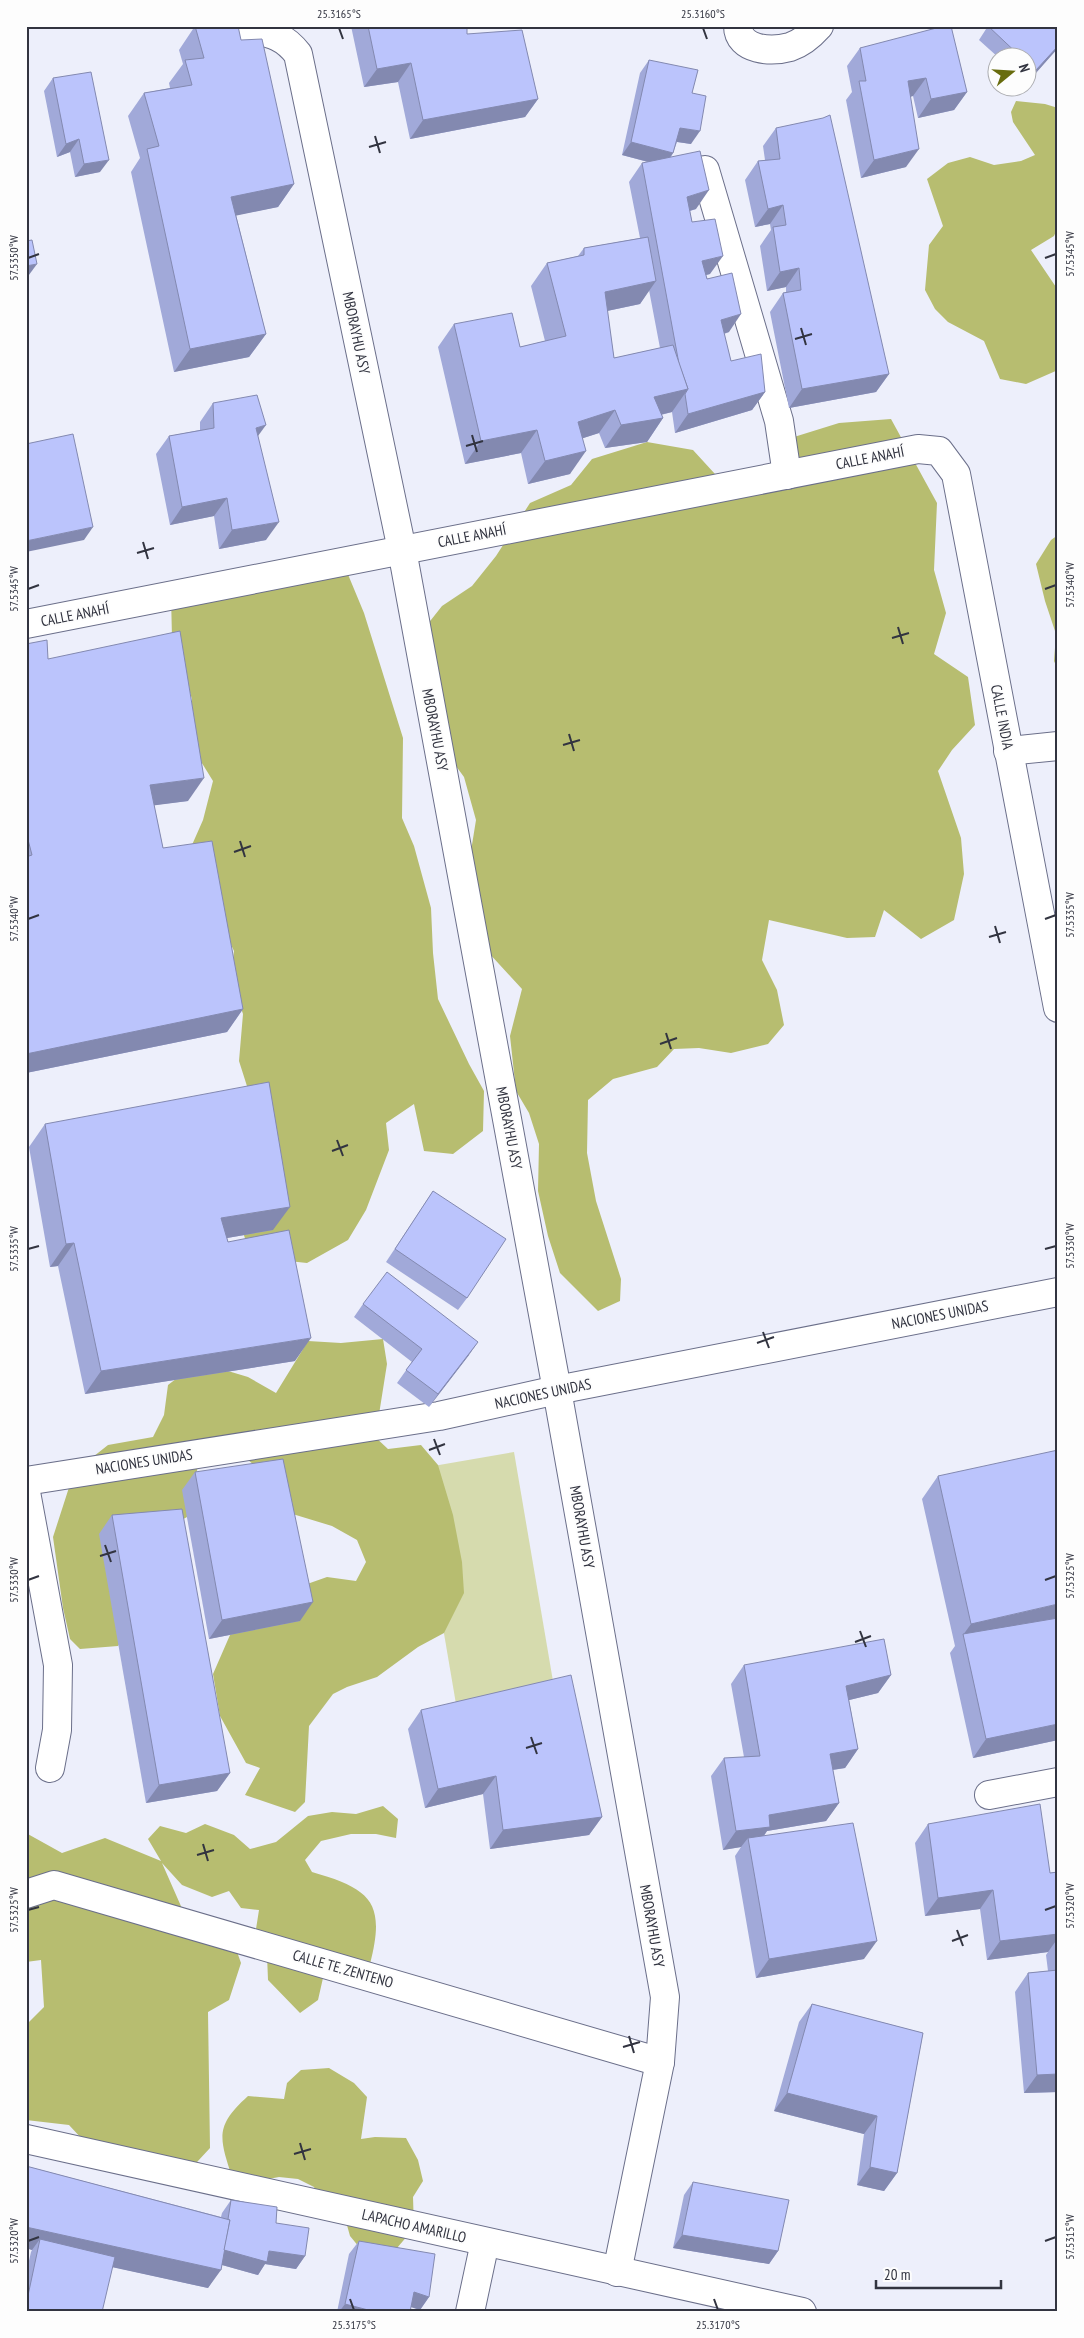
<svg xmlns="http://www.w3.org/2000/svg" width="1084" height="2338" viewBox="0 0 1084 2338" font-family="'PT Sans Narrow',sans-serif">
<style>
.green{fill:#d6dbae}
.forest{fill:#b7bd70}
.lines{fill:none;stroke-linecap:round;stroke-linejoin:round}
.minor-casing{stroke:#6b6f8a;stroke-width:30}
.minor{stroke:#fff;stroke-width:28}
.wall{fill:#a1a9d9;fill-rule:evenodd}
.shaded-wall{fill:#8389b0}
.building{fill:#bbc4fc;stroke:#8389b0}
.ticks{fill:none;stroke:#323440;stroke-width:2}
.labels{text-anchor:middle;stroke-width:4;stroke-linejoin:round;paint-order:stroke}
.street-label{font-size:15px;fill:#323440;stroke:#fdfdfd}
.neatline{fill:none;stroke:#323440;stroke-width:2}
.ticks-label{font-size:12px;text-anchor:middle;fill:#323440}
</style>
<rect width="100%" height="100%" fill="#edeffb"/>
<!-- green -->
<polygon class="green" points="514,1452 554,1687 456,1704 416,1469"/>
<!-- forest -->
<g class="forest">
<polygon points="1016,101 1045,104 1058,108 1058,227 1054,236 1031,250 1058,290 1058,370 1026,384 1000,379 984,341 948,322 935,309 925,290 929,245 943,226 927,179 948,163 970,157 994,165 1021,161 1035,155 1013,122 1011,112"/>
<polygon points="891,419 937,503 934,570 946,613 934,654 968,677 975,725 952,750 938,771 961,838 964,874 954,920 921,939 884,910 875,937 847,938 769,920 762,960 777,990 784,1025 768,1044 731,1053 699,1048 674,1049 657,1067 613,1079 588,1100 587,1153 596,1201 621,1279 620,1301 598,1311 560,1273 548,1236 538,1191 539,1144 529,1113 516,1091 510,1036 522,989 488,952 471,851 476,820 464,777 437,740 427,625 442,606 472,586 496,556 530,503 571,485 592,459 647,442 693,450 726,486 766,491 794,437 839,423"/>
<polygon points="1058,535 1058,670 1054,661 1056,634 1045,601 1036,564 1051,540"/>
<polygon points="337,548 364,613 403,738 402,818 414,846 431,908 433,953 438,999 469,1064 484,1091 483,1131 453,1154 424,1151 414,1104 386,1123 389,1150 366,1210 348,1240 307,1263 251,1257 231,1195 253,1105 239,1061 243,1014 231,978 234,951 188,854 203,820 213,781 192,747 192,699 172,638 171,596"/>
<polygon points="383,1339 387,1364 377,1427 373,1435 388,1449 421,1445 438,1465 453,1515 462,1562 464,1593 444,1633 418,1647 377,1677 347,1687 333,1694 309,1726 305,1802 295,1812 245,1795 260,1768 246,1763 220,1716 213,1674 230,1635 293,1589 327,1577 356,1581 366,1562 357,1540 332,1526 286,1512 270,1478 243,1456 198,1466 187,1517 169,1527 130,1628 118,1646 80,1649 70,1639 63,1608 53,1537 74,1472 108,1445 153,1437 164,1415 168,1385 185,1372 228,1371 248,1377 276,1393 308,1341 341,1343"/>
<path d="M383 1806 398 1819 396 1838 376 1834H351L321 1841 305 1860 312 1872C371 1889 386 1902 370 1964L346 1976 323 1978 318 2000 300 2013 268 1980 267 1955 256 1929 259 1910 241 1908 229 1891 212 1897 182 1885 162 1863 184 1913 231 1935 241 1963 229 2000 208 2012 210 2148 185 2175 97 2155 69 2125 26 2120V2025L44 2007 41 1960 26 1962V1833L62 1853 105 1838 161 1861 148 1839 160 1826 186 1833 205 1824 234 1835 250 1849 276 1842 308 1816 332 1812 356 1814Z"/>
<path d="M329 2068 354 2083 367 2097 361 2139 375 2137 406 2138 418 2160 423 2181 413 2197 414 2228 397 2248 364 2253 350 2236 345 2218 323 2206 314 2187 298 2179 279 2177 253 2182 232 2177C219 2137 215 2126 248 2096L284 2099 287 2083 301 2070Z"/>
</g>
<g class="lines">
<!-- minor casing -->
<g class="minor-casing">
<g id="minor">
<path d="M239 26C265 33 281 32 298 54L402 550 557 1390 665 1997 660 2062 617 2272"/>
<path d="M738 26C738 51 772 52 790 47 802 43 811 35 819 26"/>
<polyline points="705,170 779,421 787,475"/>
<polyline points="26,624 918,449 939,451 956,474 1058,1008"/>
<polyline points="1008,751 1058,746"/>
<polyline points="26,1481 439,1416 557,1390 1058,1292"/>
<polyline points="26,1492 58,1665 57,1730 50,1768"/>
<polyline points="989,1795 1058,1782"/>
<polyline points="26,1894 54,1885 660,2062"/>
<polyline points="26,2139 802,2312"/>
<polyline points="470,2312 485,2242"/>
</g>
</g>
<!-- minor -->
<use href="#minor" class="minor"/>
</g>
<!-- wall -->
<g class="wall">
<polygon points="195,26 241,40 294,184 278,207 236,215 266,334 249,357 174,372 131,172 140,158 128,116 144,93 170,88 169,83 183,64 179,50"/>
<polygon points="351,26 467,26 467,34 538,99 525,117 410,139 398,82 364,87"/>
<polygon points="988,26 1058,26 1058,48 1027,83 1026,83 1026,58 999,58 979,40"/>
<polygon points="860,48 967,92 954,110 918,118 913,96 910,97 906,167 861,178 846,100 852,92 847,66"/>
<path d="M649 60 692 93 691 144 677 142 673 153 671 157 696 209 690 211 692 222 710 274 706 275 729 332 724 334 731 361 765 392 752 410 675 433 672 412 661 415 663 418 647 442 605 448 599 433 583 438 570 474 528 484 521 453 465 464 438 347 454 324 520 347 545 341 531 286 547 263 578 256 584 248 640 238 629 182 642 163 648 162 622 155 640 73ZM649 290 660 348 614 358 607 311 640 304Z"/>
<polygon points="53,78 100,172 75,177 70,152 57,157 44,91"/>
<polygon points="776,128 889,374 876,392 789,408 770,312 783,293 786,292 786,287 767,291 760,246 771,230 770,224 755,227 745,180 758,161 765,160 763,146"/>
<polygon points="213,403 258,435 266,540 219,549 214,516 170,525 156,454 169,436 200,430 200,422"/>
<polygon points="26,644 48,659 188,801 154,805 163,848 243,1009 227,1032 26,1073"/>
<polygon points="45,1124 273,1230 227,1238 228,1242 295,1361 85,1394 58,1266 50,1267 29,1147"/>
<polygon points="433,1191 467,1298 458,1310 386,1262"/>
<polygon points="363,1304 469,1355 429,1407 397,1383 412,1362 354,1317"/>
<polygon points="195,1472 300,1621 209,1639 182,1490"/>
<polygon points="938,1476 1058,1740 973,1758 950,1653 955,1646 922,1499"/>
<polygon points="112,1515 230,1773 217,1791 146,1803 99,1534"/>
<polygon points="744,1665 891,1675 878,1693 849,1700 858,1749 845,1768 833,1770 839,1803 826,1821 767,1831 764,1836 864,1959 756,1978 735,1856 741,1847 723,1850 711,1776 724,1758 744,1757 731,1684"/>
<polygon points="421,1710 602,1817 589,1835 490,1849 483,1794 425,1808 408,1729"/>
<polygon points="928,1824 1050,1873 1058,1872 1058,2092 1024,2093 1015,1992 1028,1973 1048,1971 1046,1955 1048,1952 987,1960 980,1909 925,1916 915,1843"/>
<polygon points="812,2004 923,2033 897,2173 884,2191 857,2185 864,2134 774,2111 799,2022"/>
<polygon points="26,2166 221,2217 222,2213 231,2200 276,2223 305,2256 296,2269 265,2264 258,2275 222,2265 208,2288 113,2267 26,2312 26,2274 31,2252 32,2250 26,2248"/>
<polygon points="693,2182 778,2251 769,2264 673,2248 684,2195"/>
<polygon points="359,2241 429,2297 420,2310 411,2307 410,2312 337,2312 349,2254"/>
</g>
<!-- shaded-wall -->
<g class="shaded-wall">
<polygon points="1058,46 1058,48 1027,83 1036,70"/>
<polygon points="411,63 398,82 364,87 377,69"/>
<polygon points="926,78 913,96 895,100 908,81"/>
<polygon points="967,92 954,110 918,118 931,99"/>
<polygon points="538,99 525,117 410,139 423,120"/>
<polygon points="680,128 700,131 691,144 671,141"/>
<polygon points="79,139 70,152 57,157 66,144"/>
<polygon points="631,142 673,153 664,166 622,155"/>
<polygon points="919,149 906,167 861,178 874,160"/>
<polygon points="109,160 100,172 75,177 84,164"/>
<polygon points="294,184 278,207 215,220 231,197"/>
<polygon points="709,190 696,209 674,215 687,197"/>
<polygon points="783,205 770,224 755,227 768,209"/>
<polygon points="723,256 710,274 689,279 702,261"/>
<polygon points="37,264 26,279 26,266"/>
<polygon points="799,268 786,287 767,291 780,272"/>
<polygon points="656,281 640,304 588,315 605,292"/>
<polygon points="741,314 729,332 708,338 721,320"/>
<polygon points="266,334 249,357 174,372 190,349"/>
<polygon points="889,374 876,392 789,408 802,389"/>
<polygon points="688,389 672,412 638,420 654,397"/>
<polygon points="765,392 752,410 675,433 688,414"/>
<polygon points="615,410 599,433 562,445 578,422"/>
<polygon points="663,418 647,442 605,448 621,425"/>
<polygon points="266,425 253,443 256,428"/>
<polygon points="537,430 521,453 465,464 481,441"/>
<polygon points="586,451 570,474 528,484 545,461"/>
<polygon points="227,498 214,516 170,525 182,507"/>
<polygon points="279,522 266,540 219,549 232,530"/>
<polygon points="93,527 84,540 26,552 26,541"/>
<polygon points="204,778 188,801 134,808 150,785"/>
<polygon points="243,1009 227,1032 26,1073 26,1054"/>
<polygon points="290,1207 273,1230 204,1242 221,1218"/>
<polygon points="74,1243 58,1266 50,1267 66,1244"/>
<polygon points="311,1338 295,1361 85,1394 101,1371"/>
<polygon points="478,1342 469,1355 429,1407 438,1394"/>
<polygon points="313,1602 300,1621 209,1639 222,1620"/>
<polygon points="1058,1604 1058,1624 963,1635 971,1624"/>
<polygon points="891,1675 878,1693 833,1704 846,1686"/>
<polygon points="1058,1724 1058,1740 973,1758 986,1739"/>
<polygon points="858,1749 845,1768 817,1772 830,1754"/>
<polygon points="230,1773 217,1791 146,1803 159,1785"/>
<polygon points="496,1776 483,1794 425,1808 438,1789"/>
<polygon points="839,1803 826,1821 767,1831 757,1845 748,1838 741,1847 723,1850 736,1831 769,1815"/>
<polygon points="602,1817 589,1835 490,1849 503,1830"/>
<polygon points="993,1890 980,1909 925,1916 938,1898"/>
<polygon points="1058,1934 1058,1938 1048,1952 987,1960 1000,1941"/>
<polygon points="877,1941 864,1959 756,1978 769,1959"/>
<polygon points="1058,2074 1058,2092 1024,2093 1037,2075"/>
<polygon points="787,2093 877,2116 864,2134 774,2111"/>
<polygon points="870,2167 897,2173 884,2191 857,2185"/>
<polygon points="26,2227 221,2270 208,2288 38,2251 40,2239 32,2250 26,2248"/>
<polygon points="682,2235 778,2251 769,2264 673,2248"/>
<polygon points="224,2250 269,2251 305,2256 296,2269 265,2264 258,2275 215,2263"/>
<polygon points="414,2292 429,2297 420,2310 405,2305"/>
<polygon points="345,2304 376,2312 339,2312"/>
</g>
<!-- building -->
<g class="building">
<polygon points="195,26 238,26 241,40 262,39 294,184 231,197 266,334 190,349 147,149 159,146 144,93 192,85 185,60 204,58"/>
<polygon points="368,26 467,26 467,34 522,30 538,99 423,120 411,63 377,69"/>
<polygon points="944,26 951,26 967,92 931,99 926,78 908,81 919,149 874,160 859,81 866,81 860,48"/>
<polygon points="988,26 1058,26 1058,46 1036,70 1026,62 1026,58 1022,58"/>
<polygon points="649,60 698,70 692,93 706,96 700,131 680,128 673,153 631,142"/>
<polygon points="91,72 109,160 84,164 79,139 66,144 53,78"/>
<polygon points="830,115 889,374 802,389 783,293 801,290 799,268 780,272 773,227 786,225 783,205 768,209 758,161 780,159 776,128 823,118"/>
<polygon points="700,151 709,190 687,197 692,222 715,219 723,256 702,261 707,279 732,273 741,314 721,320 731,361 761,354 765,392 688,414 685,394 688,389 679,364 642,163"/>
<polygon points="648,237 656,281 605,292 614,358 673,345 688,389 654,397 663,418 621,425 615,410 578,422 586,451 545,461 537,430 481,441 454,324 512,313 520,347 566,336 547,263 584,255 584,248"/>
<polygon points="32,240 37,264 26,266 26,241"/>
<polygon points="257,395 266,425 256,428 279,522 232,530 227,498 182,507 169,436 214,428 213,403"/>
<polygon points="73,434 93,527 26,541 26,444"/>
<polygon points="180,631 204,778 150,785 163,848 212,841 243,1009 26,1054 26,857 32,855 26,832 26,644 47,640 48,659"/>
<polygon points="269,1082 290,1207 221,1218 228,1242 289,1230 311,1338 101,1371 74,1243 66,1244 45,1124"/>
<polygon points="433,1191 506,1239 467,1298 395,1249"/>
<polygon points="387,1272 478,1342 438,1394 406,1370 422,1349 363,1304"/>
<polygon points="1058,1450 1058,1604 971,1624 938,1476"/>
<polygon points="283,1459 313,1602 222,1620 195,1472"/>
<polygon points="182,1509 230,1773 159,1785 112,1515"/>
<polygon points="1058,1618 1058,1724 986,1739 963,1634"/>
<polygon points="884,1639 891,1675 846,1686 858,1749 830,1754 839,1803 769,1815 770,1827 736,1831 724,1758 760,1756 744,1665"/>
<polygon points="571,1675 602,1817 503,1830 496,1776 438,1789 421,1710"/>
<polygon points="1040,1804 1050,1873 1058,1872 1058,1934 1000,1941 993,1890 938,1898 928,1824"/>
<polygon points="853,1823 877,1941 769,1959 748,1838"/>
<polygon points="1058,1970 1058,2074 1037,2075 1028,1973"/>
<polygon points="812,2004 923,2033 897,2173 870,2167 877,2116 787,2093"/>
<polygon points="26,2166 230,2220 221,2270 26,2227"/>
<polygon points="693,2182 789,2200 778,2251 682,2235"/>
<polygon points="231,2200 277,2207 276,2223 309,2228 305,2256 269,2251 267,2262 224,2250 230,2220 228,2219"/>
<polygon points="40,2239 115,2257 102,2312 26,2312 26,2305"/>
<polygon points="359,2241 435,2254 429,2297 414,2292 410,2312 376,2312 345,2304"/>
</g>
<!-- ticks -->
<path class="ticks" d="M339 28 343 39M703 28 707 39M375 136 380 153M369 147 386 142M28 258 39 254M1045 258 1056 254M801 328 806 345M795 339 812 334M472 435 477 452M466 446 483 441M143 542 148 559M137 553 154 548M28 589 39 585M1045 589 1056 585M898 627 903 644M892 638 909 633M569 734 574 751M563 745 580 740M240 841 245 857M234 852 251 846M28 919 39 915M1045 919 1056 915M995 926 1000 943M989 937 1006 932M666 1033 671 1049M660 1044 677 1038M337 1140 343 1156M332 1151 348 1145M28 1249 39 1246M1045 1249 1056 1246M763 1332 769 1348M757 1343 774 1337M434 1439 440 1455M429 1450 445 1444M105 1545 111 1562M100 1556 116 1551M28 1580 39 1576M1045 1580 1056 1576M860 1631 866 1647M855 1642 871 1636M531 1737 537 1754M526 1748 542 1743M203 1844 208 1861M197 1855 214 1850M28 1910 39 1907M1045 1910 1056 1906M957 1930 963 1946M952 1941 968 1935M629 2036 634 2053M623 2047 640 2042M300 2143 305 2160M294 2154 311 2149M28 2241 39 2237M1045 2241 1056 2237M350 2299 354 2310M714 2299 718 2310"/>
<g class="labels">
<!-- street labels -->
<g class="street-label">
<text transform="translate(356 333) rotate(78)" y="5">MBORAYHU ASY</text>
<text transform="translate(870 458) rotate(-11)" y="5">CALLE ANAHÍ</text>
<text transform="translate(472 536) rotate(-11)" y="5">CALLE ANAHÍ</text>
<text transform="translate(75 615) rotate(-11)" y="5">CALLE ANAHÍ</text>
<text transform="translate(1002 717) rotate(79)" y="5">CALLE INDIA</text>
<text transform="translate(435 730) rotate(79)" y="5">MBORAYHU ASY</text>
<text transform="translate(509 1128) rotate(79)" y="5">MBORAYHU ASY</text>
<text transform="translate(940 1315) rotate(-11)" y="5">NACIONES UNIDAS</text>
<text transform="translate(543 1394) rotate(-12)" y="5">NACIONES UNIDAS</text>
<text transform="translate(144 1462) rotate(-9)" y="5">NACIONES UNIDAS</text>
<text transform="translate(582 1527) rotate(80)" y="5">MBORAYHU ASY</text>
<text transform="translate(652 1926) rotate(80)" y="5">MBORAYHU ASY</text>
<text transform="translate(343 1969) rotate(16)" y="5">CALLE TE. ZENTENO</text>
<text transform="translate(414 2226) rotate(13)" y="5">LAPACHO AMARILLO</text>
</g>
</g>
<!-- border -->
<rect width="1084" height="2338" fill="none" stroke="#fdfdfd" stroke-width="55"/>
<!-- north arrow -->
<g transform="translate(1012 72) rotate(72)"><circle r="24" fill="#fdfdfd" stroke="#acadb1"/>
<path d="M0-4L9 19L0 12L-9 19Z" fill="#686c0e"/>
<text y="-8" font-size="14" font-weight="bold" text-anchor="middle" fill="#323440">N</text>
</g>
<!-- scale -->
<path d="M876 2280v8h125v-8" fill="none" stroke="#323440" stroke-width="2.5"/>
<text x="884" y="2280" font-size="15" fill="#323440" stroke="#fdfdfd" stroke-width="4" paint-order="stroke">20 m</text>
<rect x="28" y="28" width="1028" height="2282" class="neatline"/>
<g class="ticks-label">
<text x="339" y="18">25.3165°S</text>
<text x="703" y="18">25.3160°S</text>
<text transform="translate(1070 254) rotate(-90)" y="4">57.5345°W</text>
<text transform="translate(14 258) rotate(-90)" y="4">57.5350°W</text>
<text transform="translate(1070 585) rotate(-90)" y="4">57.5340°W</text>
<text transform="translate(14 589) rotate(-90)" y="4">57.5345°W</text>
<text transform="translate(1070 915) rotate(-90)" y="4">57.5335°W</text>
<text transform="translate(14 919) rotate(-90)" y="4">57.5340°W</text>
<text transform="translate(1070 1246) rotate(-90)" y="4">57.5330°W</text>
<text transform="translate(14 1249) rotate(-90)" y="4">57.5335°W</text>
<text transform="translate(1070 1576) rotate(-90)" y="4">57.5325°W</text>
<text transform="translate(14 1580) rotate(-90)" y="4">57.5330°W</text>
<text transform="translate(1070 1906) rotate(-90)" y="4">57.5320°W</text>
<text transform="translate(14 1910) rotate(-90)" y="4">57.5325°W</text>
<text transform="translate(1070 2237) rotate(-90)" y="4">57.5315°W</text>
<text transform="translate(14 2241) rotate(-90)" y="4">57.5320°W</text>
<text x="354" y="2329">25.3175°S</text>
<text x="718" y="2329">25.3170°S</text>
</g>
</svg>
